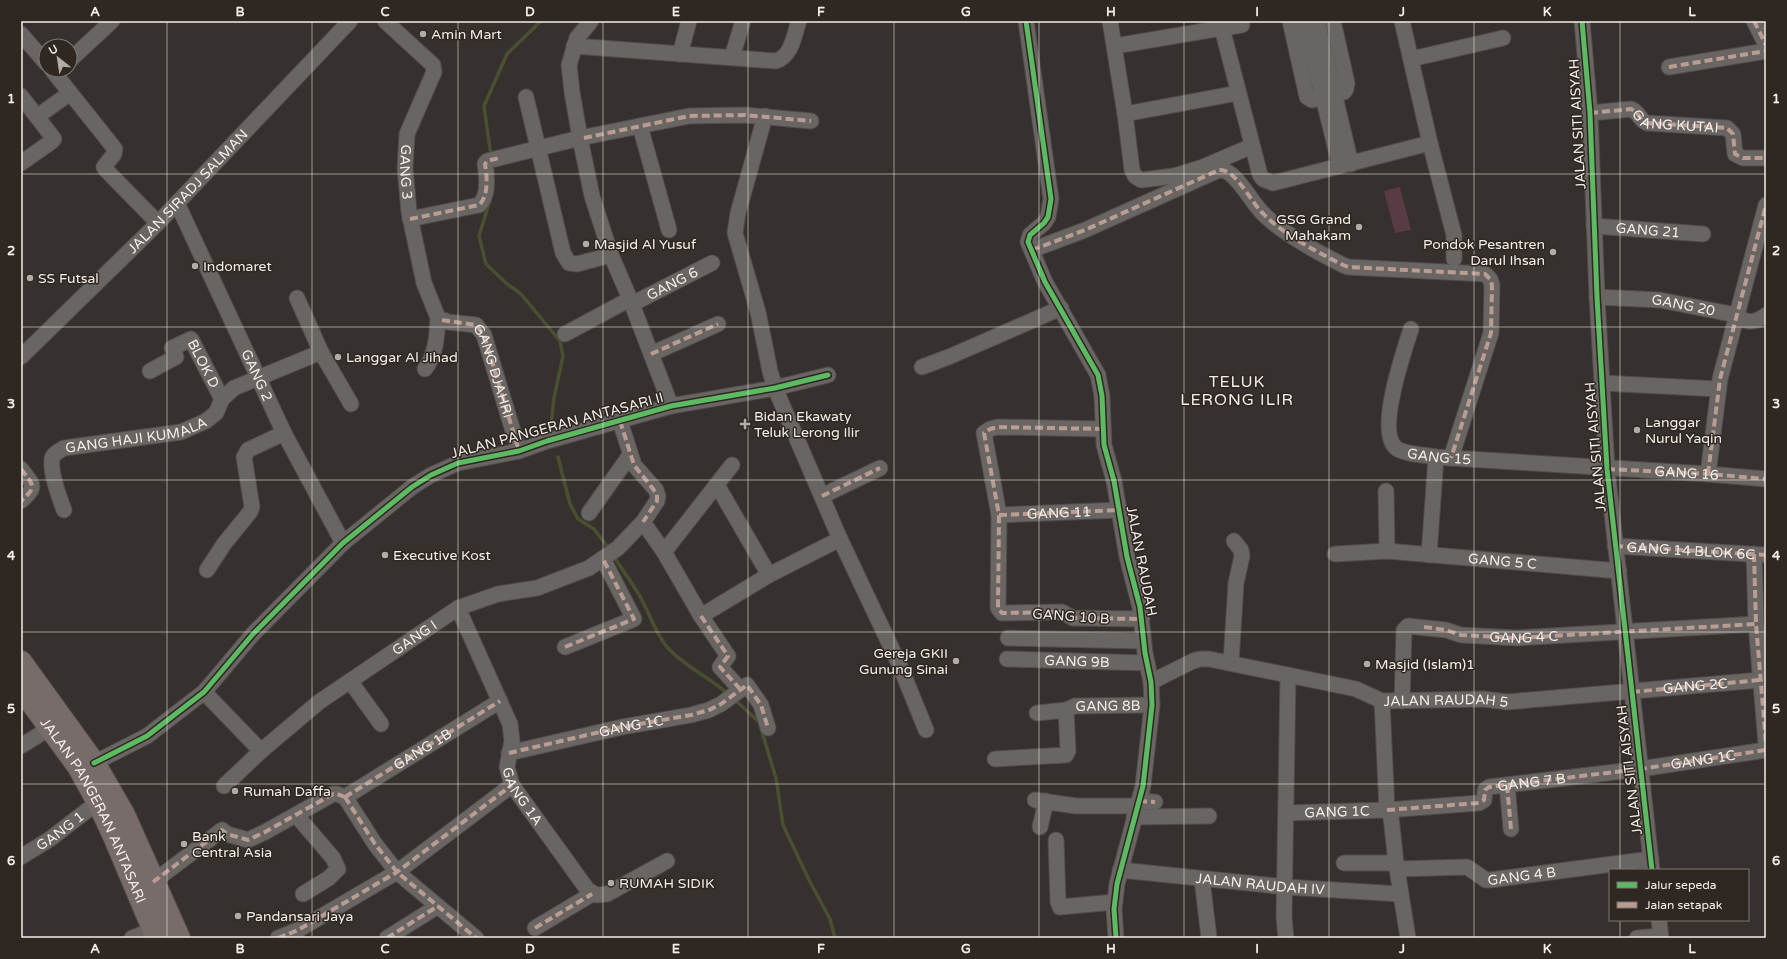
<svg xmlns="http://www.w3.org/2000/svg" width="1787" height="959" viewBox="0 0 1787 959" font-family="'Varela Round',sans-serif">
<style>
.green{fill:#583b44}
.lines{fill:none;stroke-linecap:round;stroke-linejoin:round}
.stream{stroke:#4b4f31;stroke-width:3.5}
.minor-casing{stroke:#514c4a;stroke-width:17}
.highway-casing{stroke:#514c4a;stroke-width:24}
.minor{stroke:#686563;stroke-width:15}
.highway{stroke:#776c6a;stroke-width:22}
.quiet{stroke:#b99d93;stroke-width:4;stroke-dasharray:8 4;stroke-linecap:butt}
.cycleway-casing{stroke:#2f2721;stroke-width:8}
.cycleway{stroke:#5cba63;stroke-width:5}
.grid{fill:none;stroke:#f4eeea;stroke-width:1;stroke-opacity:0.55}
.poi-dot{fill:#b2aca8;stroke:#2f2721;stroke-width:1.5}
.labels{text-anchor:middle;stroke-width:3;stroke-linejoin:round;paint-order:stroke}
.poi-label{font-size:14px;fill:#f4eeea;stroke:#2f2721;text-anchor:start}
.street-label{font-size:14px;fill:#f4eeea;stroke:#2f2721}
.quarter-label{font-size:16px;letter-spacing:1px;fill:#f4eeea;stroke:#2f2721}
.neatline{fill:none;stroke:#f4eeea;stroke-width:1.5}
.grid-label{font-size:13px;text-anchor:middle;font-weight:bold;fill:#f4eeea}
</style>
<rect width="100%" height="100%" fill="#36312e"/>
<!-- green -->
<polygon class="green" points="1400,187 1411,230 1395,233 1384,191"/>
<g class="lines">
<!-- stream -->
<g class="stream">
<polyline points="491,156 484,106 507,54 541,21"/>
<polyline points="490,200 479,236 486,264 506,283 521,294 560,341 563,356 554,398 551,424"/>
<polyline points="558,457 570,504 578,519 594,529 610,550"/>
<path d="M613 555C621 568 630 580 638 593 649 611 654 631 667 647 685 667 709 677 728 694"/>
<polyline points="734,699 759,722 776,778 783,825 810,882 830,919 835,938"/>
</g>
<!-- minor casing -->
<g class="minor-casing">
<g id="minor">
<path id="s1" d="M385 21 433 65 434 72 407 134 405 168 409 212 424 283 438 318 448 322 476 325 484 335 519 451"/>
<polyline points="591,21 577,38 569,65 572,92 580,138 592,196 611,255 630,299 671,406"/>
<polyline points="1026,21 1051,199 1048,217 1044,223 1030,235 1028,242 1045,282 1098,375 1102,396 1104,445 1114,481 1127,557 1140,607 1145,653 1151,682 1152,705 1143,786 1117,884 1114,909 1116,938"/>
<polyline points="1110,21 1125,114 1132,170 1135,176 1141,180 1174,176 1203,167 1252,146"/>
<polyline points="1290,21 1307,97 1312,100 1344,92 1346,89 1347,83 1333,21"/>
<polyline points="1304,21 1340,166"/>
<polyline points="1317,21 1351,164"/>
<polyline points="1402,21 1430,143 1454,235 1454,259"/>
<polyline points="1582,21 1590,113 1597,297 1607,469 1652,870"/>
<polyline points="1754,21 1766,45"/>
<polyline points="1222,28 1242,25"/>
<polyline points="21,34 46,63"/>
<path d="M574 46 776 61C792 56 794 35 799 21"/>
<polyline points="1115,46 1222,28 1260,175 1263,179 1273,183 1430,143"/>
<polyline points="680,54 689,21"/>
<polyline points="732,57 743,21"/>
<polyline points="1411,59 1503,38"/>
<polyline points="70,60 112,21"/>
<polyline points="1669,67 1766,51"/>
<polyline points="52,70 115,149 114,154 104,167 106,170 158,223"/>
<polyline points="21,96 54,139 51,142 21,163"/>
<polyline points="526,97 563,253 569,263 577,264 611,255"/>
<path id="s2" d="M1590 113 1631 109C1639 112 1640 121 1647 123L1727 128 1733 134 1735 154 1743 158H1766"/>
<polyline points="1125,114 1238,93"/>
<polyline points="38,116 70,93"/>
<polyline points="765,116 738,213 735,233 758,312 770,371 775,388 840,539 900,666 926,730"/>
<polyline points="640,126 669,230"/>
<path id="s3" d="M177 203 284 433 343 543"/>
<path d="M410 219 479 205C489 196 487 176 485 164L487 161 580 138 689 116 745 115 811 121"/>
<path id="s4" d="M1594 226 1703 234"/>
<path d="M1032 250 1085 230 1219 170C1234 168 1249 198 1259 209 1277 231 1317 252 1343 265L1348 267 1485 274 1490 279 1492 285 1491 333 1451 458"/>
<path id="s5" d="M1597 297 1660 300 1736 315C1746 324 1756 323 1766 315"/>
<polyline points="297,298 321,352 351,404"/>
<path id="s6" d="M632 304 712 263"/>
<path id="s7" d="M1411 329C1404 351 1377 429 1395 447 1401 454 1426 455 1436 457L1708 474 1766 479"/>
<polyline points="565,334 630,299"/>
<polyline points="651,354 718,324"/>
<path id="s8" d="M21 357 158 223 350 21"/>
<polyline points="922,367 951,356 1061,308"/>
<path d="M425 369C436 355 437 335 438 318"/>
<path id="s9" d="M150 371 176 357 172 348 191 339 222 399"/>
<polyline points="1602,383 1718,389"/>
<polyline points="1103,429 998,427 990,429 984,433 999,515 998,608 1002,613 1062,612 1073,618 1142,619"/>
<path d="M21 469C33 485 38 486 21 501"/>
<polyline points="1708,474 1720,379 1766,205"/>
<polyline points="717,485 769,575"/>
<polyline points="1386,491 1387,551"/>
<polyline points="822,496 880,468"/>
<path id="s10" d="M64 510C59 497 50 473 52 459 53 454 59 451 64 448L181 432 206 421 216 413 222 399 234 388 321 352"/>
<polyline points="589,513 630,455"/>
<path id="s11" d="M999 515 1120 510"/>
<polyline points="643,522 664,552 701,616 728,656 720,667 740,689"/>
<polyline points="1615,546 1766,555"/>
<polyline points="664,552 732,465"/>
<path id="s12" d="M1335 554 1387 551 1619 571"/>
<polyline points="1754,554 1756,624 1766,744"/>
<polyline points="1429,555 1436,457"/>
<polyline points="207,570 224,544 250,512 252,507 244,457 248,450 284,433"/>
<path id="s13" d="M458 608 510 724 512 741 507 767 512 785 587 889 596 895 607 894 667 861"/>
<polyline points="701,616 769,575 840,539"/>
<polyline points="1008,638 1143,641"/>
<polyline points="565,647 634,619 603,559"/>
<path id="s14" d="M1007 659 1147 663"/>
<polyline points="1231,662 1236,583 1242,556 1241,550 1234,541"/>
<polyline points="350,681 381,724"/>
<path id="s15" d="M1151 682 1193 661 1200 659H1209L1356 689 1382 701 1483 699 1507 702 1760 680"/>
<polyline points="204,692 261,751"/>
<polyline points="1382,701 1387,810 1391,817 1396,863 1408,938"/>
<polyline points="1402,701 1404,630 1408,626 1446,630 1461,635 1517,638 1756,624"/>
<path id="s16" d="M1037 713 1066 710 1075 706 1152 705"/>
<polyline points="21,746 50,728"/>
<polyline points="509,753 622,727 691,715 709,710 721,704 747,685 761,705 768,728"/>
<polyline points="995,759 1066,755 1068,751 1066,710"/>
<polyline points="94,763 147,736 204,692 253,634 343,543 412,487 431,475 458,463 519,451 547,441 671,406 775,388 828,375"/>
<polyline points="1507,785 1511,829"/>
<path id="s17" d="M224 786 261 751 319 702 458 608 498 594 537 588 589 568 618 548 643 522 657 501 658 496 656 490 634 465 620 421"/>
<polyline points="345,797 375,844 397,872 476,938"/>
<path id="s18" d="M345 797 500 701"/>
<polyline points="1035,800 1076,806 1138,806"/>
<polyline points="1139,801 1155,802"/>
<path id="s19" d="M1286 813 1387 810 1479 803 1484 800 1485 790 1489 787 1640 769 1766 750"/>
<polyline points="296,815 333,858 338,869 329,878 303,894"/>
<polyline points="1134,817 1209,816"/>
<polyline points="1040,827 1046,801"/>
<polyline points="1056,840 1058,902 1060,907 1115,902"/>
<path id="s20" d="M21 857 50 839 98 802"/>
<polyline points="1344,863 1396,863"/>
<path id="s21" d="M1397 869 1467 867 1486 880H1490L1651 859"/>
<path id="s22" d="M1120 870 1286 887 1400 894"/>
<polyline points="1202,879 1209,938"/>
<polyline points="153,882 222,830 227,834 248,840 265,832 333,794 337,794 345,797"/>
<polyline points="1659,920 1661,938"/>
<polyline points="535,928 592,894"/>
<polyline points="132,938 153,930"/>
<polyline points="278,938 298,930 397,872 512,785"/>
<polyline points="387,938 438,906"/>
<polyline points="1286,938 1284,917 1288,675"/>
<polyline points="1637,938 1660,936"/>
</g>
</g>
<!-- highway casing -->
<g class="highway-casing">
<g id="highway">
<polyline points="21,662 94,763 124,815 179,938"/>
<path id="s23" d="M21 688 78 766 98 802 114 836 157 938"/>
</g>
</g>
<!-- minor -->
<use href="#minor" class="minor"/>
<!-- highway -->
<use href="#highway" class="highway"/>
<!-- quiet -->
<g class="quiet">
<polyline points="1754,21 1766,45"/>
<polyline points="1669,67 1766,51"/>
<path d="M1590 113 1631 109C1639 112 1640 121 1647 123L1727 128 1733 134 1735 154 1743 158H1766"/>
<polyline points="584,138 689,116 745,115 811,121"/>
<path d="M410 219 479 205C489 196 487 176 485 164L487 161 499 158"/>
<path d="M1032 250 1085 230 1219 170C1234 168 1249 198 1259 209 1277 231 1317 252 1343 265L1348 267 1485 274 1490 279 1492 285 1491 333 1451 458"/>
<polyline points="442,320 476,325 484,335 519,451"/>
<polyline points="651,354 718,324"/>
<polyline points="620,421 634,465 657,494 657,501 643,522"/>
<polyline points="1103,429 998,427 990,429 984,433 999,515 998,608 1002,613 1062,612 1073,618 1142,619"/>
<path d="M21 469C33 485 38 486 21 501"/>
<polyline points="1607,469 1708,474 1766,479"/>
<polyline points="1708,474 1720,379 1766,205"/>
<polyline points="822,496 880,468"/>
<polyline points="999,515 1120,510"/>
<path id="s24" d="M1615 546 1766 555"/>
<polyline points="1754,554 1756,624 1766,744"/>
<polyline points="701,616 728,656 720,667 740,689"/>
<path id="s25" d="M1424 627 1446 630 1461 635 1517 638 1756 624"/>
<polyline points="565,647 634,619 603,559"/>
<polyline points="1632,692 1760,680"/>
<path id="s26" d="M509 753 622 727 691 715 709 710 721 704 747 685 761 705 768 728"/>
<polyline points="1507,785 1511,829"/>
<polyline points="345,797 375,844 397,872 476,938"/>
<polyline points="345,797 500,701"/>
<polyline points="1139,801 1155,802"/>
<path id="s27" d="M1387 810 1479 803 1484 800 1485 790 1489 787 1640 769 1766 750"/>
<polyline points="153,882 222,830 227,834 248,840 265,832 333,794 337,794 345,797"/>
<polyline points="535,928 592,894"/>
<polyline points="278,938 298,930 397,872 512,785"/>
<polyline points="387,938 438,906"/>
</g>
<!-- cycleway casing -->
<g class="cycleway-casing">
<g id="cycleway">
<polyline points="1026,21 1051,199 1048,217 1044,223 1030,235 1028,242 1045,282 1098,375 1102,396 1104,445 1114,481 1127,557 1140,607 1145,653 1151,682 1152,705 1143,786 1117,884 1114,909 1116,938"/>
<polyline points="1582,21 1590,113 1597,297 1607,469 1652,870"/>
<polyline points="94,763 147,736 204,692 253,634 343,543 412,487 431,475 458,463 519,451 547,441 671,406 775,388 828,375"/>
</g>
</g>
<!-- cycleway -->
<use href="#cycleway" class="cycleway"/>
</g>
<!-- grid -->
<path class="grid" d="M167 21V938M312 21V938M458 21V938M603 21V938M748 21V938M894 21V938M1039 21V938M1184 21V938M1329 21V938M1474 21V938M1620 21V870M21 174H1766M21 327H1766M21 480H1766M21 632H1766M21 784H1766M1620 920V938"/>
<!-- markers -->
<g class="poi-dot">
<circle cx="423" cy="34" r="4"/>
<circle cx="1359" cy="227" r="4"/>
<circle cx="586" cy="244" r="4"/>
<circle cx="1553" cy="252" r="4"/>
<circle cx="195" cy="266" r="4"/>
<circle cx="30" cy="278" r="4"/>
<circle cx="338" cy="357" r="4"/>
<path d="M743 418h4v4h4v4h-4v4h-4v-4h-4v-4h4z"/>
<circle cx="1637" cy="430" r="4"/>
<circle cx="385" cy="555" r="4"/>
<circle cx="956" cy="661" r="4"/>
<circle cx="1367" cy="664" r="4"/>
<circle cx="235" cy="791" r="4"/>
<circle cx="184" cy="844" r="4"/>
<circle cx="611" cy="883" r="4"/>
<circle cx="238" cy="916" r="4"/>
</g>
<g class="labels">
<!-- poi labels -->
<g class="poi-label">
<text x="431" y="39">Amin Mart</text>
<text x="1351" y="224" text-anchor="end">GSG Grand<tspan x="1351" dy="16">Mahakam</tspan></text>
<text x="594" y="249">Masjid Al Yusuf</text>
<text x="1545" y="249" text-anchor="end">Pondok Pesantren<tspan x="1545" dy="16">Darul Ihsan</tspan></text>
<text x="203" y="271">Indomaret</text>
<text x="38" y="283">SS Futsal</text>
<text x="346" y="362">Langgar Al Jihad</text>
<text x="754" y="421">Bidan Ekawaty<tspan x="754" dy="16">Teluk Lerong Ilir</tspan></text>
<text x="1645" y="427">Langgar<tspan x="1645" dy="16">Nurul Yaqin</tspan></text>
<text x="393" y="560">Executive Kost</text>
<text x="948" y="658" text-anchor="end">Gereja GKII<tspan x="948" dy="16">Gunung Sinai</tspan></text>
<text x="1375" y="669">Masjid (Islam)1</text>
<text x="243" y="796">Rumah Daffa</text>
<text x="192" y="841">Bank<tspan x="192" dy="16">Central Asia</tspan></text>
<text x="619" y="888">RUMAH SIDIK</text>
<text x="246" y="921">Pandansari Jaya</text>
</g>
<!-- street labels -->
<g class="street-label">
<text dy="5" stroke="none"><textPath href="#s2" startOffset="90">GANG KUTAI</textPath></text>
<text transform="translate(1577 124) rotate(-93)" y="5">JALAN SITI AISYAH</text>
<text dy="5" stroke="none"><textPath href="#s1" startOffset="178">GANG 3</textPath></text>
<text dy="5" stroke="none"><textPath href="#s8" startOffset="235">JALAN SIRADJ SALMAN</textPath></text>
<text dy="5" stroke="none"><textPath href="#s4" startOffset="54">GANG 21</textPath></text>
<text dy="5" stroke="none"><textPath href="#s6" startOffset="45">GANG 6</textPath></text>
<text dy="5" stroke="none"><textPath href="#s5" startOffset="87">GANG 20</textPath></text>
<text dy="5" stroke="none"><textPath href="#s9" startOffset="88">BLOK D</textPath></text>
<text dy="5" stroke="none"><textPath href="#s1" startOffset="417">GANG DJAHRI</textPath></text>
<text dy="5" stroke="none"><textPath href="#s3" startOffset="190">GANG 2</textPath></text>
<text transform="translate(557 425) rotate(-15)" y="5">JALAN PANGERAN ANTASARI II</text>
<text dy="5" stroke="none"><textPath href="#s10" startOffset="143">GANG HAJI KUMALA</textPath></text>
<text transform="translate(1595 447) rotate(-95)" y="5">JALAN SITI AISYAH</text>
<text dy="5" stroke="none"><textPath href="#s7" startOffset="168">GANG 15</textPath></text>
<text dy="5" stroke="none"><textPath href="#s7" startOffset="416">GANG 16</textPath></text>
<text dy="5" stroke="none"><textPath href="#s11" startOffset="60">GANG 11</textPath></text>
<text dy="5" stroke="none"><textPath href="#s24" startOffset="76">GANG 14 BLOK 6C</textPath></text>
<text transform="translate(1142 561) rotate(79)" y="5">JALAN RAUDAH</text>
<text dy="5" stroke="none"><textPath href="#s12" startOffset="168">GANG 5 C</textPath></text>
<text transform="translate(1071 616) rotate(4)" y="5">GANG 10 B</text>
<text dy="5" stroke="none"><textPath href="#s25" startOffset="101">GANG 4 C</textPath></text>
<text dy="5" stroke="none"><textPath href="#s17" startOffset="242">GANG I</textPath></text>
<text dy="5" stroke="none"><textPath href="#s14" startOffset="70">GANG 9B</textPath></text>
<text dy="5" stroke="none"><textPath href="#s15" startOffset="556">GANG 2C</textPath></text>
<text dy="5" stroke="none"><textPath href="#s15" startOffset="306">JALAN RAUDAH 5</textPath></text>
<text dy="5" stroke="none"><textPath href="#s16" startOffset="72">GANG 8B</textPath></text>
<text dy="5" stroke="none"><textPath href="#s26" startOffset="125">GANG 1C</textPath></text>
<text dy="5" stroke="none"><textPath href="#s18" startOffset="91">GANG 1B</textPath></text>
<text dy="5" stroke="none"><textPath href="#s27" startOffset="329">GANG 1C</textPath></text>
<text transform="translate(1629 770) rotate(-97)" y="5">JALAN SITI AISYAH</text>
<text dy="5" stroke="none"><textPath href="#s27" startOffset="156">GANG 7 B</textPath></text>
<text dy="5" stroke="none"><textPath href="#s13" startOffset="204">GANG 1A</textPath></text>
<text dy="5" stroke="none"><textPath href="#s23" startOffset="143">JALAN PANGERAN ANTASARI</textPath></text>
<text dy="5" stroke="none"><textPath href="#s19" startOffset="51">GANG 1C</textPath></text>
<text dy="5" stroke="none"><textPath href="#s20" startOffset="47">GANG 1</textPath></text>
<text dy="5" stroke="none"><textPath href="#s21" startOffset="129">GANG 4 B</textPath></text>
<text dy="5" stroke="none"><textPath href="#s22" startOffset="141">JALAN RAUDAH IV</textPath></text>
</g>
<!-- quarter labels -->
<g class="quarter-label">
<text x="1237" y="387">TELUK<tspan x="1237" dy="18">LERONG ILIR</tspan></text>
</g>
</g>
<!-- border -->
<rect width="1787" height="959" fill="none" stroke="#2f2721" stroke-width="44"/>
<!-- legend -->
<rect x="1609" y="869" width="140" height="52" fill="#2f2721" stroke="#7e7771"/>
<rect x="1617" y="882" width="20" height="6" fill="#5cba63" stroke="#7e7771"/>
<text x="1645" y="889" font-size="12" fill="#f4eeea">Jalur sepeda</text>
<rect x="1617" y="902" width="20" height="6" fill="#b99d93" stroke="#7e7771"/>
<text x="1645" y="909" font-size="12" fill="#f4eeea">Jalan setapak</text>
<!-- north arrow -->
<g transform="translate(58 58) rotate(330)"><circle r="19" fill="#2f2721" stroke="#7e7771"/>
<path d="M0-3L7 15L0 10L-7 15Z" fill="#b2aca8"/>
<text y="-6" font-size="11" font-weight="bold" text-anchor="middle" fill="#f4eeea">U</text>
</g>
<rect x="22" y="22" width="1743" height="915" class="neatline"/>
<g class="grid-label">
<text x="95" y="16">A</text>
<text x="240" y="16">B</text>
<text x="385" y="16">C</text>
<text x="530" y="16">D</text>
<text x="676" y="16">E</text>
<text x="821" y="16">F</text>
<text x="966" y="16">G</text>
<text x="1111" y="16">H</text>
<text x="1257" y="16">I</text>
<text x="1402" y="16">J</text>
<text x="1547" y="16">K</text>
<text x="1692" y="16">L</text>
<text x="11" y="103">1</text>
<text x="1776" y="103">1</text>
<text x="11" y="255">2</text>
<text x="1776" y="255">2</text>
<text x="11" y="408">3</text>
<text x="1776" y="408">3</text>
<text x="11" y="560">4</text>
<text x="1776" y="560">4</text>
<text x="11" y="713">5</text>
<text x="1776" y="713">5</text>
<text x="11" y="865">6</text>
<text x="1776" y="865">6</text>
<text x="95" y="953">A</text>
<text x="240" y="953">B</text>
<text x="385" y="953">C</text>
<text x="530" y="953">D</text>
<text x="676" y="953">E</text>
<text x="821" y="953">F</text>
<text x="966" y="953">G</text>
<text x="1111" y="953">H</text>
<text x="1257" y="953">I</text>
<text x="1402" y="953">J</text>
<text x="1547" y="953">K</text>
<text x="1692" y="953">L</text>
</g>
</svg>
